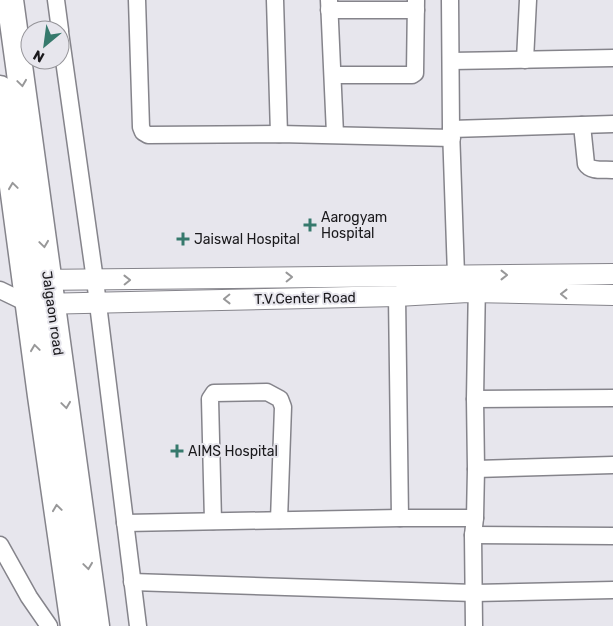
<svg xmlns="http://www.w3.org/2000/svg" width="613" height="626" viewBox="0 0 613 626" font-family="Rubik,sans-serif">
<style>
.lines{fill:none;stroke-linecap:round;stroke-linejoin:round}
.minor-casing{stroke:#85848b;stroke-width:19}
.tertiary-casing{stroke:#85848b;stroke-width:22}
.trunk-casing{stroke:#85848b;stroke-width:29}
.minor{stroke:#fff;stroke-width:16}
.tertiary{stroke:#fff;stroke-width:20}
.trunk{stroke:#fff;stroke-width:26}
.oneway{stroke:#989899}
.poi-dot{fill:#36796c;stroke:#e7e6ed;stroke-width:2}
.labels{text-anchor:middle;stroke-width:4;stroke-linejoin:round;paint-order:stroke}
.poi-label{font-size:14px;fill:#1a191c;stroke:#e7e6ed;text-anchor:start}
.street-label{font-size:14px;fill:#1a191c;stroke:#e7e6ed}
</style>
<rect width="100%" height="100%" fill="#e7e6ed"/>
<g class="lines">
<!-- minor casing -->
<g class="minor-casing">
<g id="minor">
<polyline points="56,0 60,30"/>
<polyline points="137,0 141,127 143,132 148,135 279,134 452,138"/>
<polyline points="275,0 279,134"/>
<polyline points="329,0 335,134"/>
<polyline points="450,0 451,129 456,275 459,288"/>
<polyline points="329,10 416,10"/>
<polyline points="60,32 95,280 138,626"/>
<polyline points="525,60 528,0"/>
<polyline points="451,61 613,58"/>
<polyline points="333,75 412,75 415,73 416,0"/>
<path d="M582 125 586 164C591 172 604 169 613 170"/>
<polyline points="451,129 613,124"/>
<polyline points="0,290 29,304"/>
<polyline points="397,296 400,518"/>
<polyline points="475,399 613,398"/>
<polyline points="476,469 613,465"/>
<polyline points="213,521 210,399 214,393 267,392 280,399 283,407 279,520"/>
<polyline points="125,523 400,518 475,518"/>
<polyline points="473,535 613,536"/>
<polyline points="0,545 29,597 49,626"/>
<polyline points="132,582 474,593 613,590"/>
<polyline points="474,626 473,535 475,518 476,469 475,399 477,281"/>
</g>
</g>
<!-- tertiary casing -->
<g class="tertiary-casing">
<g id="tertiary">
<polyline points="35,280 613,274"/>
<polyline points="38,304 397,296 468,292 613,295"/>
</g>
</g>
<!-- trunk casing -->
<g class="trunk-casing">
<g id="trunk">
<polyline points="10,0 96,626"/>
<polyline points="0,89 41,396 74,626"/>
</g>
</g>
<!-- minor -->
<use href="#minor" class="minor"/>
<!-- tertiary -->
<use href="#tertiary" class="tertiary"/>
<!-- trunk -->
<use href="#trunk" class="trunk"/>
</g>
<!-- one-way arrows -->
<defs><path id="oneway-chevron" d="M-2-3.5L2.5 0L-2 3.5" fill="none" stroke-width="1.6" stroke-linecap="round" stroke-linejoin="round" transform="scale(1.25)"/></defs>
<g class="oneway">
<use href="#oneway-chevron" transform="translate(22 83) rotate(82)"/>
<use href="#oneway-chevron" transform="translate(13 186) rotate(-98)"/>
<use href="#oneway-chevron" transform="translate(44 244) rotate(82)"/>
<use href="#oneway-chevron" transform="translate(504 275)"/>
<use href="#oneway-chevron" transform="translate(289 277) rotate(-1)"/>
<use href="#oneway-chevron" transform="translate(127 280) rotate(-1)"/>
<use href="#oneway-chevron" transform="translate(564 294) rotate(-179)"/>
<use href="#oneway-chevron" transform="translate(227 299) rotate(179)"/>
<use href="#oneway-chevron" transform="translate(35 348) rotate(-98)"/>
<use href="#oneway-chevron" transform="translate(66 405) rotate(82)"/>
<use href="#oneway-chevron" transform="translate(57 508) rotate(-98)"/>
<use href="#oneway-chevron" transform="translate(88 566) rotate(82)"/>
</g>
<!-- markers -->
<g class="poi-dot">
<path d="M307.5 217.5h5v5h5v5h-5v5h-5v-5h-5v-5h5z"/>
<path d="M180.5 231.5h5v5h5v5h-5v5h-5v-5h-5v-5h5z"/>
<path d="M174.5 443.5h5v5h5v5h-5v5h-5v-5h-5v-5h5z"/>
</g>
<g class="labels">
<!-- poi labels -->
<g class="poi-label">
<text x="321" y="222">Aarogyam<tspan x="321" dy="16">Hospital</tspan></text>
<text x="194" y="244">Jaiswal Hospital</text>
<text x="188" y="456">AIMS Hospital</text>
</g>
<!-- street labels -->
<g class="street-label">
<text transform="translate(305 298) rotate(-1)" y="5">T.V.Center Road</text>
<text transform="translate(53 313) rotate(82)" y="5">Jalgaon road</text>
</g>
</g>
<!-- north arrow -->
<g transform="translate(45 45) rotate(209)"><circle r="24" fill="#e7e6ed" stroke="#959499"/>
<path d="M0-4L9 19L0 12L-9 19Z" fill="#36796c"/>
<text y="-8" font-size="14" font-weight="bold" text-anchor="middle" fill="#1a191c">N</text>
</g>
</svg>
